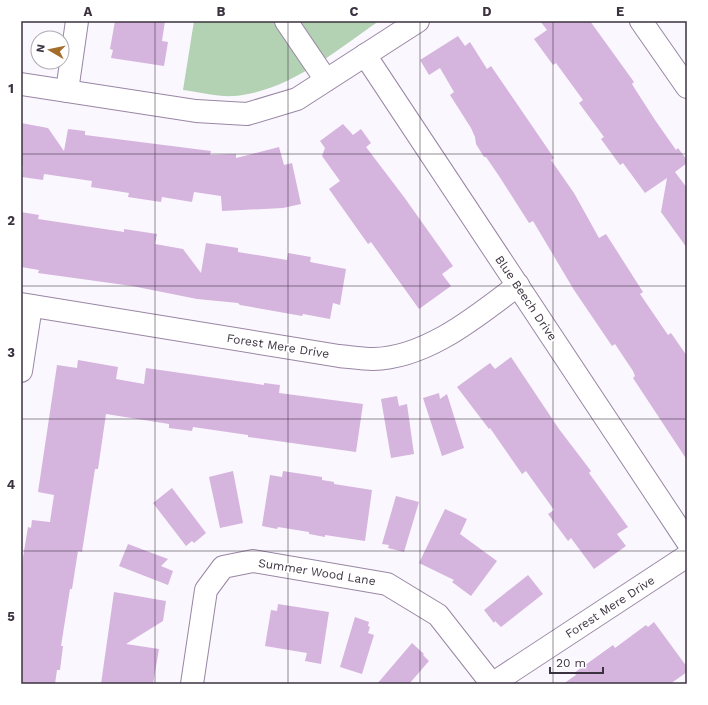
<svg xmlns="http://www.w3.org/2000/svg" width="708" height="705" viewBox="0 0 708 705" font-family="'Work Sans',sans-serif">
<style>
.green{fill:#b3d1b3}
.building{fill:#d5b4de}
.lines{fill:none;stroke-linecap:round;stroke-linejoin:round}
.minor-casing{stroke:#9986a4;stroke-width:24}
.minor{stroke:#fff;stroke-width:22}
.grid{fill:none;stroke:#3b323f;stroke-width:1;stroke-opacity:0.55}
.labels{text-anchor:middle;stroke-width:3.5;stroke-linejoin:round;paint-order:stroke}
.street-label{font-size:12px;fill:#3b323f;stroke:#fff}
.neatline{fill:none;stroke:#3b323f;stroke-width:1.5}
.grid-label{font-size:13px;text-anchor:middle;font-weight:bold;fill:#3b323f}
</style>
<rect width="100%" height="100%" fill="#fbf7fe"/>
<!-- green -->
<path class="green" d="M194 21H379C335 51 290 91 234 96 218 97 199 92 183 90Z"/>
<!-- building -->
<g class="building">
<polygon points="115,21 165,21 162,41 168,42 164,66 111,58 113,50 110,49"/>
<polygon points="540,21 590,21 634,82 632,84 635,89 655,120 676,150 678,148 687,160 687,163 675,172 687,188 687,248 661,212 667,178 645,193 623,163 620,165 601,139 604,137 579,103 583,100 556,63 553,65 534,39 547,30"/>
<polygon points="458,36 465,46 470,42 487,69 491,66 554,158 551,160 574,193 599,238 606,234 643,292 640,294 668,335 671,333 687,356 687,460 633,378 635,376 633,371 615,344 612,346 574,290 533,221 529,223 499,176 486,157 484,157 476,144 475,137 471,128 450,95 454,92 440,68 429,75 420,60"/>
<polygon points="21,123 48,128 64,151 68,129 85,131 85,135 211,151 210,155 236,154 236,158 279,147 284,165 292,163 301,204 283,208 222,211 221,196 194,192 192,202 162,197 161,202 128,197 129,193 91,187 92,181 44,174 43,180 22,177 23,166 21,165"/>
<polygon points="343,124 353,135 361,129 371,143 366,147 404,197 453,266 442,274 451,286 419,309 371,242 368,244 329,189 340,181 322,156 325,148 320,141"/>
<polygon points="21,212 39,215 38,219 124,232 124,229 157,234 155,244 183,249 201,273 206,243 238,248 238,252 287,260 288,253 311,257 310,262 346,269 340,305 333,303 330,319 303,314 302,316 240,305 238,303 197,299 132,286 38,273 39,270 21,267"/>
<polygon points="511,357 559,429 591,471 589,473 628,527 617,534 626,546 594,569 571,538 568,541 548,514 554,510 526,471 522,474 490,428 489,429 457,387 490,363 495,369"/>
<polygon points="78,360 118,367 116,379 144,384 146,368 264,385 264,383 280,385 279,393 363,404 356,452 248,437 248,435 193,427 192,431 169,428 169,424 106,414 98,469 95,469 82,552 78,551 72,589 70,589 61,646 63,646 60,670 57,670 55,684 21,684 21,570 23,557 28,527 31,528 32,520 50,522 54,495 38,492 57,365 77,368"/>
<polygon points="439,393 440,399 447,394 464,448 442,456 423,398"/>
<polygon points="397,396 399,406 407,404 414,454 391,458 381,399"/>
<polygon points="233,471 243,523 220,528 209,477"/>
<polygon points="283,471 322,477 322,480 334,482 334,484 372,490 365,541 325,535 325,537 309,534 309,532 278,527 277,529 262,526 270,475 282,477"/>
<polygon points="172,488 206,533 194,543 192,541 186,546 153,503"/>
<polygon points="396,496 419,502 404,552 388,548 389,545 382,544"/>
<polygon points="445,509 467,519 460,534 497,561 471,596 452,582 454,580 419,563"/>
<polygon points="128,544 168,559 161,566 173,571 168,585 119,566"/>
<polygon points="528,575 543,594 501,627 495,621 494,623 484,610"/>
<polygon points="114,592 166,601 163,621 126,644 159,649 153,684 101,684"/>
<polygon points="278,604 329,612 321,664 305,661 307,653 265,646 271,610 277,611"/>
<polygon points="355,617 369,622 368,626 370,627 368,633 374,635 362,674 340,667"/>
<polygon points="654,622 687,667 687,672 670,684 563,684 576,675 574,673 613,645 615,648 646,625 648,627"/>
<polygon points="412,643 424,654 423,655 429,661 409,684 377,684"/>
</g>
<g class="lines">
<!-- minor casing -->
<g class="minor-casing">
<g id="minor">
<polyline points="286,21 326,80"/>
<polyline points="641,21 687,87"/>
<polyline points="365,55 687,541"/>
<polyline points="21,84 196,111 247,114 297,99 418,21"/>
<polyline points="67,91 77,21"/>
<path d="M21 304 339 356C350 357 362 359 373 359 427 358 477 316 518 285"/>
<polyline points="21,371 31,306"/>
<polyline points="192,684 206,590 223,567 253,561 387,584 438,615 492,684"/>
<polyline points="492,684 687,556"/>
</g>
</g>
<!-- minor -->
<use href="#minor" class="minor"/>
</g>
<!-- grid -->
<path class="grid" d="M155 21V684M288 21V684M420 21V684M553 21V684M21 154H687M21 286H687M21 419H687M21 551H687"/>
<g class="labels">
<!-- street labels -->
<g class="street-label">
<text transform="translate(526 298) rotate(56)" y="4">Blue Beech Drive</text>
<text transform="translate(278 346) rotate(9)" y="4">Forest Mere Drive</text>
<text transform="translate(317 572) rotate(9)" y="4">Summer Wood Lane</text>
<text transform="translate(610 607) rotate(-33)" y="4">Forest Mere Drive</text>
</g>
</g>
<!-- border -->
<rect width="708" height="705" fill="none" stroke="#ffffff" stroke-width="44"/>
<!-- north arrow -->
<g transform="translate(50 50) rotate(279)"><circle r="19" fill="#ffffff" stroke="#b1adb2"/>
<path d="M0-3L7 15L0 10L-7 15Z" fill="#a56d2a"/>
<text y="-6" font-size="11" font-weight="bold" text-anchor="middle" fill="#3b323f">N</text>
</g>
<!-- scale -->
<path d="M550 667v6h53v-6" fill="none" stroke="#3b323f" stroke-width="2"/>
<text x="556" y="667" font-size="12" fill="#3b323f" stroke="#ffffff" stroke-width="3" paint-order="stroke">20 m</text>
<rect x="22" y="22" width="664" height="661" class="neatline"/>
<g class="grid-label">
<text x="88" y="16">A</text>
<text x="221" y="16">B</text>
<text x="354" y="16">C</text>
<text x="487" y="16">D</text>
<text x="620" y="16">E</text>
<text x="11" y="93">1</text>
<text x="11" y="225">2</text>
<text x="11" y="357">3</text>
<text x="11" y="489">4</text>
<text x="11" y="621">5</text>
</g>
</svg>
